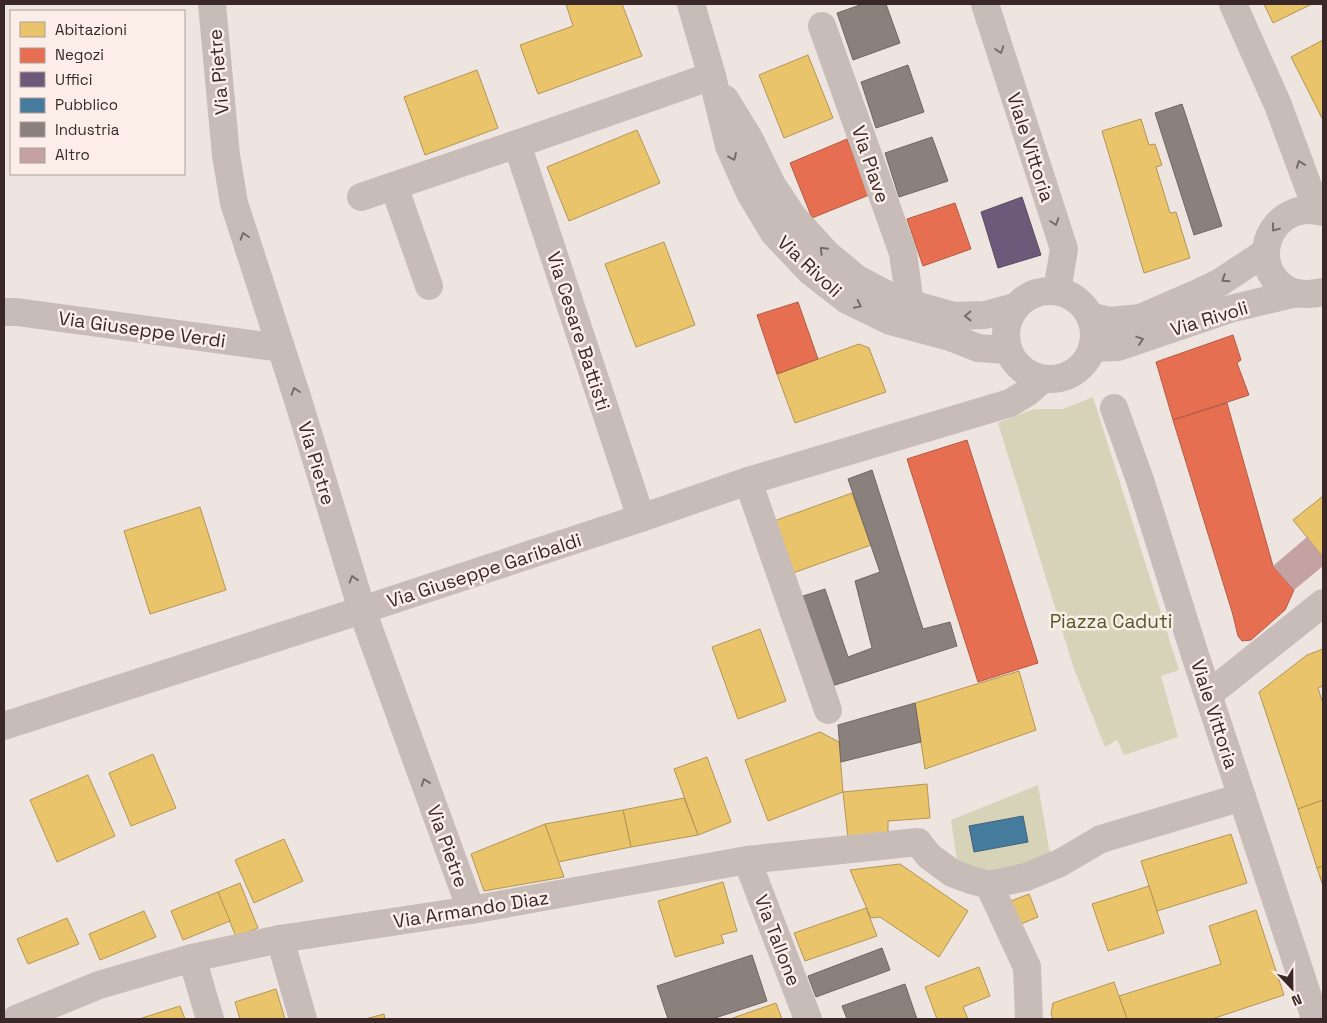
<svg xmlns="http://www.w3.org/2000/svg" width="1327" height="1023" viewBox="0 0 1327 1023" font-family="'Space Grotesk',sans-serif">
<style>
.green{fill:#d6d3b9}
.homes{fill:#e9c46a;stroke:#b49556}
.shops{fill:#e76f51;stroke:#b35a44}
.offices{fill:#6d597a;stroke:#5d4a61}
.public{fill:#457b9d;stroke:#41627a}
.industry{fill:#8a817c;stroke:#726662}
.building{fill:#c4a2a1}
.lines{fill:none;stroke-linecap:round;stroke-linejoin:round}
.minor{stroke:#c8bcb9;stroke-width:28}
.oneway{stroke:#796b69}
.labels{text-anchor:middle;stroke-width:5;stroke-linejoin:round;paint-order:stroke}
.street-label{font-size:19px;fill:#392827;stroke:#fbede7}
.park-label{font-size:19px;fill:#555a28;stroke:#fbede7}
</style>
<rect width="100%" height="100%" fill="#eee4e0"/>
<!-- green -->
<g class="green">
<polygon points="1093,397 1179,670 1161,676 1178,737 1124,755 1117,740 1105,747 1074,669 998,423 1023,413 1035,409 1063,409"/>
<polygon points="1038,785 1050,854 1036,863 993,873 958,867 951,820"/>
</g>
<!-- homes -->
<g class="homes">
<polygon points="566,4 622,4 642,56 538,94 520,45 573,26"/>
<polygon points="1264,4 1312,4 1273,23"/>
<polygon points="1323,40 1323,120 1291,57"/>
<polygon points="808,55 833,118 784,138 759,75"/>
<polygon points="477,70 498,128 425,155 404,97"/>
<polygon points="1141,119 1149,145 1155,144 1162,165 1156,167 1170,213 1176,212 1190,258 1144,273 1102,131"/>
<polygon points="637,130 660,183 569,221 547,167"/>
<polygon points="664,242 695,325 636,347 605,264"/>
<polygon points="859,344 869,348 886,392 795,423 777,374"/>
<polygon points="852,493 871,545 793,573 774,521"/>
<polygon points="1323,496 1323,557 1293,520"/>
<polygon points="200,507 226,590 150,614 124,531"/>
<polygon points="760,629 786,701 738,719 712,647"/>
<polygon points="1323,649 1323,686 1318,688 1323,704 1323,800 1298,809 1259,692 1307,655"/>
<polygon points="1019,671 1036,730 925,769 915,703"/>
<polygon points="820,732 839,742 843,792 768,821 745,760"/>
<polygon points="153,754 176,808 131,826 109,773"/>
<polygon points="707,757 731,822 698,835 674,769"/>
<polygon points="88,775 115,836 57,862 30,800"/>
<polygon points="927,784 930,818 888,821 888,834 848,838 843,792"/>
<polygon points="684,798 698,835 631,847 623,810"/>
<polygon points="1323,800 1323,866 1317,868 1298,809"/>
<polygon points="623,810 631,847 558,862 545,824"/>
<polygon points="545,824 564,877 484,891 471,854"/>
<polygon points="1231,834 1247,883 1157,911 1141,861"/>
<polygon points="284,839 303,881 254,903 235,860"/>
<polygon points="900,864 968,911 939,957 880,917 871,918 850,870"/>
<polygon points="1323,866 1323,886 1317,868"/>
<polygon points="723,882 737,931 721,935 724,943 675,957 658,901"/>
<polygon points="240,883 258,928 236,937 218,892"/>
<polygon points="1149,886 1164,933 1108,951 1092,904"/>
<polygon points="218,892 230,921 183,940 171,911"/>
<polygon points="1029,894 1038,917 1021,924 1011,901"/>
<polygon points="866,908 877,936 805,961 794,933"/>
<polygon points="1256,910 1284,995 1212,1019 1127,1019 1119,996 1221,964 1209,926"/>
<polygon points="144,911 156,937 100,960 89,934"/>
<polygon points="67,918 79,944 28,964 17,939"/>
<polygon points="979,967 990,996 963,1007 968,1019 937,1019 925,987"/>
<polygon points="1114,982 1127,1019 1053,1019 1051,1014 1053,1003"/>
<polygon points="276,989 285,1019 240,1019 235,1002"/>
<polygon points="776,1003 782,1019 730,1019"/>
<polygon points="180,1006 185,1019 139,1019"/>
<polygon points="384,1014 385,1019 365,1019"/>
</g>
<!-- shops -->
<g class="shops">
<polygon points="847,139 869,195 812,218 790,163"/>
<polygon points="955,203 971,249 923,266 907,219"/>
<polygon points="798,302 818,359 777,374 757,315"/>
<polygon points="1233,335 1241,360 1237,363 1249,395 1173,420 1156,362"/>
<polygon points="1227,403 1273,566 1294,590 1285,610 1251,640 1242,641 1238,636 1233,615 1173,420"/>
<polygon points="967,440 1038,663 978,682 907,459"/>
</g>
<!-- offices -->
<polygon class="offices" points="1022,197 1041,255 998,268 981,212"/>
<!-- public -->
<polygon class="public" points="1023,816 1028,842 974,852 969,826"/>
<!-- industry -->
<g class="industry">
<polygon points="863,4 886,4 900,43 853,60 837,13"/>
<polygon points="908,65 924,112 876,128 861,82"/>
<polygon points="1182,104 1222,226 1194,235 1155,113"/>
<polygon points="932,137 948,181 899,197 885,153"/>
<polygon points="872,470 923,629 950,622 957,646 832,686 800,597 825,589 848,657 872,648 855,581 880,572 848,479"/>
<polygon points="915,703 921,742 841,762 838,725"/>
<polygon points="882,948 890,970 816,997 808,976"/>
<polygon points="752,955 767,1001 712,1019 668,1019 657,986"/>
<polygon points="905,984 917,1019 847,1019 842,1006"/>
</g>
<!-- building -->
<polygon class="building" points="1307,537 1323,557 1323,566 1294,590 1273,566"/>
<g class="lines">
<!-- minor -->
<g class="minor">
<polyline points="212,4 226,155 234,203 298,400 362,610 471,910"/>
<polyline points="691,4 712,76 729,146 750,193 774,233 811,272 847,300 890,321 950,337 978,348 1007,350"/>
<polyline points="985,4 1064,249 1057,291"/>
<polyline points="1233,4 1278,105 1317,210"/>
<polyline points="822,26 903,253 910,304"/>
<polyline points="725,99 749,138 772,185 794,218 827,254 856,278 897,300 954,316 985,315 1015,307"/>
<polyline points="394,186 429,286"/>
<polyline points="361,197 517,144"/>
<path d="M1323 212C1313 209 1303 209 1293 213 1256 229 1257 282 1296 293 1306 295 1314 294 1323 292"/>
<circle cx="1050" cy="335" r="44"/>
<polyline points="4,312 17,312 281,348"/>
<polyline points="1090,316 1109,321 1140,318 1200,292 1219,283 1266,252"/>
<polyline points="1092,348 1118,347 1230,309 1297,293"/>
<polyline points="1114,408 1140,480 1195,655 1313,1012 1314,1019"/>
<polyline points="748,481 828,710"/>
<polyline points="641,518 517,144 712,76"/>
<polyline points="1209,694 1323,603"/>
<polyline points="4,726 362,610 641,518 748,481 1010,403 1028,392 1043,379"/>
<polyline points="747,860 808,1019"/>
<polyline points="989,885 1027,967 1029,1019"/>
<polyline points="280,939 303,1019"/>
<polyline points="192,958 210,1019"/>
<polyline points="16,1019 99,985 192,958 280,939 471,910 747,860 918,842 929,856 952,873 971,880 989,885 1026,877 1060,863 1101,839 1242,797"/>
</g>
</g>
<!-- one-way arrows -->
<defs><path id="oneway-chevron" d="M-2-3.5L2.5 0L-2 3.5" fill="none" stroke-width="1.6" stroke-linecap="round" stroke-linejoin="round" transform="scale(1.25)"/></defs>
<g class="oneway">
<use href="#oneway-chevron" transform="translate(1000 50) rotate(72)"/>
<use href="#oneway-chevron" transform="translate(733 157) rotate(66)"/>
<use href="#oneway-chevron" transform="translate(1300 164) rotate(-110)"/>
<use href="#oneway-chevron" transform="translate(1055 222) rotate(72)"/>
<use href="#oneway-chevron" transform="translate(1275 228) rotate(127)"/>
<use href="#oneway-chevron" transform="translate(244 236) rotate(-108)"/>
<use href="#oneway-chevron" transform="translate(823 250) rotate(-134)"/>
<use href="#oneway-chevron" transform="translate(1225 279) rotate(147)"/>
<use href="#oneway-chevron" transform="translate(858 305) rotate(26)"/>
<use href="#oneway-chevron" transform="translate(968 316) rotate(179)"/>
<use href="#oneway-chevron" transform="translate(1140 340) rotate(-18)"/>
<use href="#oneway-chevron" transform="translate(295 391) rotate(-108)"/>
<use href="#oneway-chevron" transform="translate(353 579) rotate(-107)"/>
<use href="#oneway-chevron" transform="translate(425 782) rotate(-110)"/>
</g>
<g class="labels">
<!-- street labels -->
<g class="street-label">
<text transform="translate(218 72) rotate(-95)" y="7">Via Pietre</text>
<text transform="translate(1031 147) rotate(72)" y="7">Viale Vittoria</text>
<text transform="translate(871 164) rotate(71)" y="7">Via Piave</text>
<text transform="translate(810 266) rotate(43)" y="7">Via Rivoli</text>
<text transform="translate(1209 318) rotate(-17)" y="7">Via Rivoli</text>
<text transform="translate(142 329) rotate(8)" y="7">Via Giuseppe Verdi</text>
<text transform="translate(579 331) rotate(72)" y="7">Via Cesare Battisti</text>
<text transform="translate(317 463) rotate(73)" y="7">Via Pietre</text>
<text transform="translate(484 570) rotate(-18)" y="7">Via Giuseppe Garibaldi</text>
<text transform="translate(1215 714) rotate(72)" y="7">Viale Vittoria</text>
<text transform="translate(448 846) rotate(70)" y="7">Via Pietre</text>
<text transform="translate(471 909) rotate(-9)" y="7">Via Armando Diaz</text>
<text transform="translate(778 940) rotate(69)" y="7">Via Tallone</text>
</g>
<!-- park labels -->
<g class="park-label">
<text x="1111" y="628">Piazza Caduti</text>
</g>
</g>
<!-- border -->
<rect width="1327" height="1023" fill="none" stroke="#392827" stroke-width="10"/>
<!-- legend -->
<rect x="10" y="10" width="175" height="165" fill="#fbede7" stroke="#ad9e9a"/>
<rect x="20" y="22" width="25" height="15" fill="#e9c46a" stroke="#ad9e9a"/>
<text x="55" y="35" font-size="15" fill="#392827">Abitazioni</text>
<rect x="20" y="48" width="25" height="15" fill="#e76f51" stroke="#ad9e9a"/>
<text x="55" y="60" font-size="15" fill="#392827">Negozi</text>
<rect x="20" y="72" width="25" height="15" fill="#6d597a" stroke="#ad9e9a"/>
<text x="55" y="85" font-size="15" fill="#392827">Uffici</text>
<rect x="20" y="98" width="25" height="15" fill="#457b9d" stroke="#ad9e9a"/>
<text x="55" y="110" font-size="15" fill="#392827">Pubblico</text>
<rect x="20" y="122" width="25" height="15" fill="#8a817c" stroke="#ad9e9a"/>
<text x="55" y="135" font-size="15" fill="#392827">Industria</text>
<rect x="20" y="148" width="25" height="15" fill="#c4a2a1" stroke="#ad9e9a"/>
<text x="55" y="160" font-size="15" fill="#392827">Altro</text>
<!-- north arrow -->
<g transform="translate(1292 988) rotate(158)" stroke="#fbede7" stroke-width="4" paint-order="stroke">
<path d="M0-4L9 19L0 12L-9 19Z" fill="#392827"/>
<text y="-8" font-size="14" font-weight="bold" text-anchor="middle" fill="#392827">N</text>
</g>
</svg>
